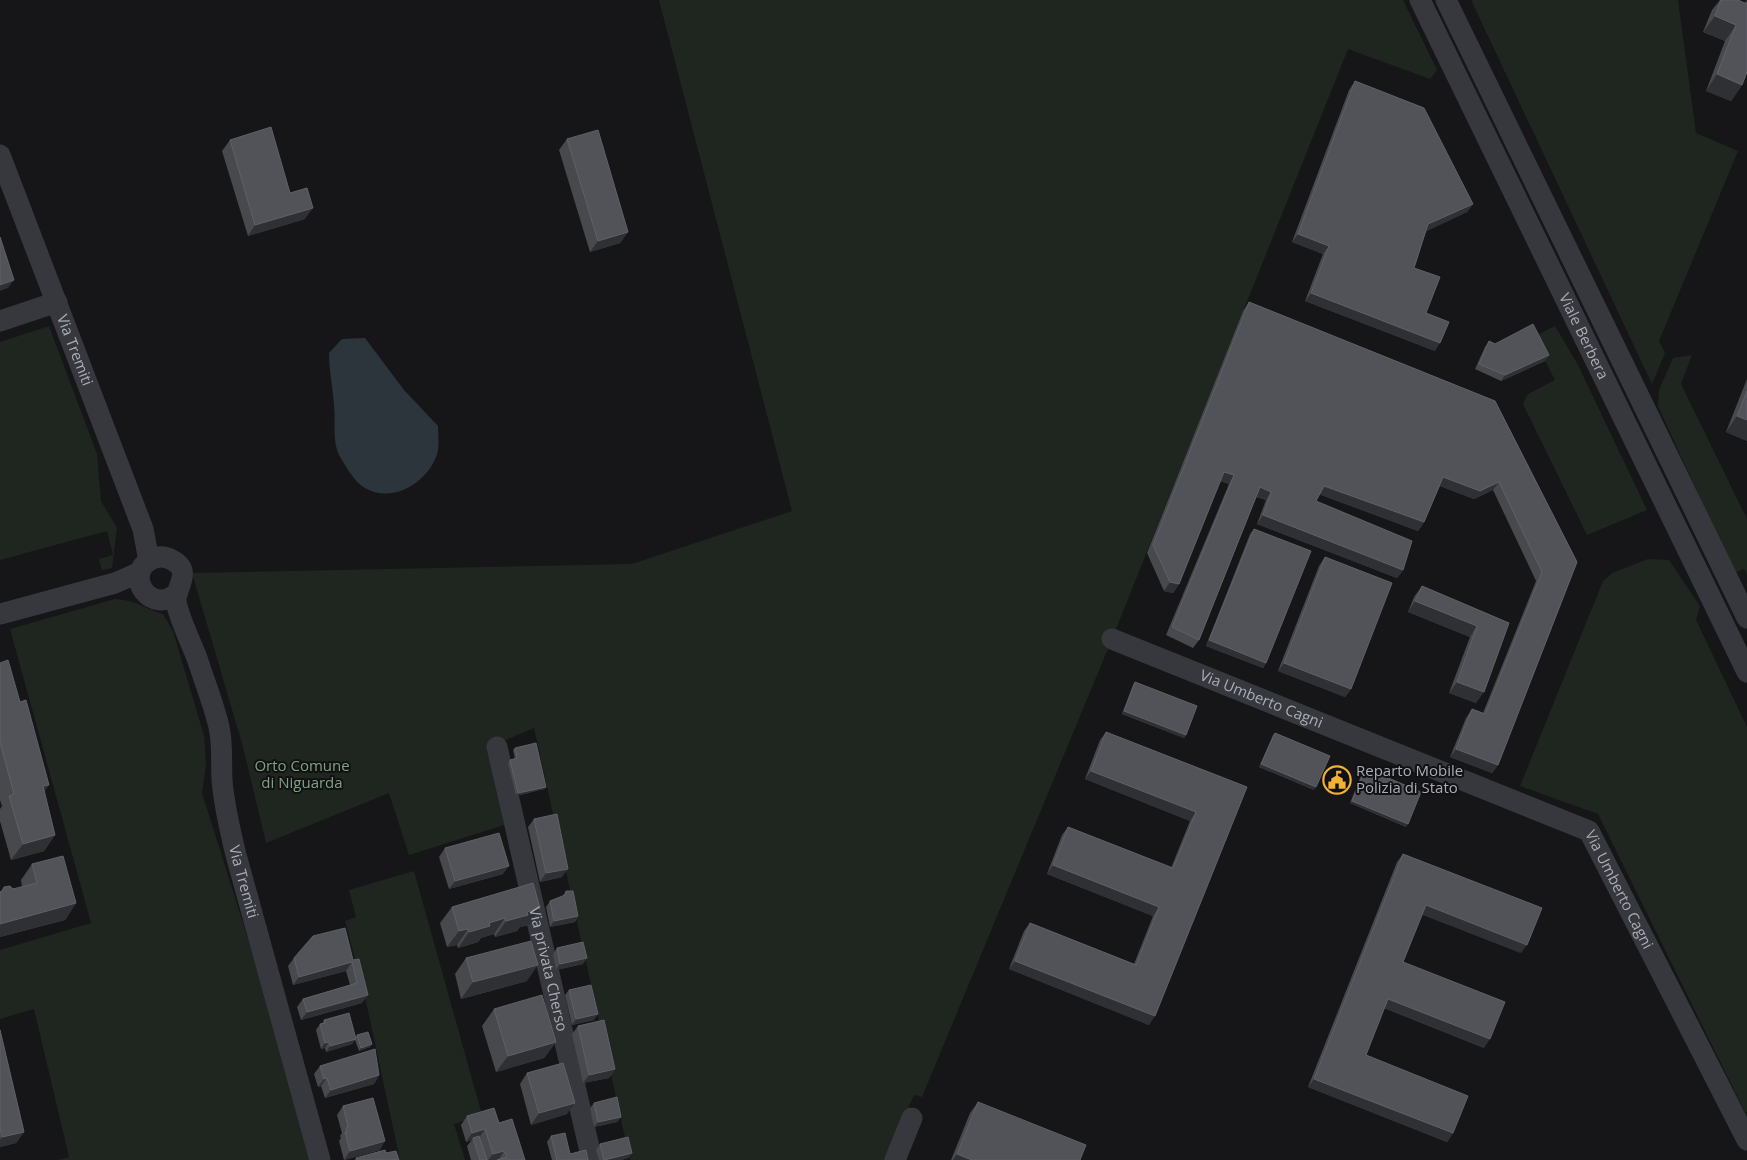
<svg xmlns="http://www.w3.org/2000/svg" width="1747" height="1160" viewBox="0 0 1747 1160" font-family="'Open Sans',sans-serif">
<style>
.green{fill:#1e261f}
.water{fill:#2c353c}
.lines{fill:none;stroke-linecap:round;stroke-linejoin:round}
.minor{stroke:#37383d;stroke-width:21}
.wall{fill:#47494d}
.shaded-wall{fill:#2f3033}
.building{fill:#525359;stroke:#5f6168}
.labels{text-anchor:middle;stroke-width:4;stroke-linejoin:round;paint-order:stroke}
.street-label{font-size:15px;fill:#a8adb8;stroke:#111113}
.park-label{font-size:15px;fill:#7fa381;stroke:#111113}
.poi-label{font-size:15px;fill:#a8adb8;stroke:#111113;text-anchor:start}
</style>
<rect width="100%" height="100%" fill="#161618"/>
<!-- green -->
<g class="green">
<polygon points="659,0 1403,0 1437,70 1430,79 1348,49 1112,639 922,1097 914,1095 886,1160 630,1160 534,728 487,748 504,825 409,855 389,793 266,843 243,747 192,573 632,564 792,511"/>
<polygon points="1471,0 1678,0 1696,133 1738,151 1659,341 1665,353 1652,384"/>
<polygon points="49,326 97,454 101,501 117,528 112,568 102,570 99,559 113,555 107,531 0,560 0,342"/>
<polygon points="1555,326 1578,365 1647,510 1587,535 1523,404 1528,394 1555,380 1533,337"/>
<polygon points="1692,355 1681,384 1747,519 1747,575 1744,569 1732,574 1713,526 1658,406 1659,390 1673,358"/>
<polygon points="1648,559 1669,560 1700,606 1696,620 1747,727 1747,1116 1598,814 1520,786 1603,581 1612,573"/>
<path d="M115 599C136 600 143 608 163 614L173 631 204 736 206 764 202 793 278 1034 314 1160H58L69 1157 34 1009 0 1019V950L91 923 10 629Z"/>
<polygon points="414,871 482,1115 454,1124 465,1160 400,1160 367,1006 345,921 356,917 349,890"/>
</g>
<!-- water -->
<path class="water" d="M365 338 404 390 438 426C438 435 440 448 436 457 426 483 392 504 365 488 354 482 345 465 339 455 332 440 336 422 334 406 333 387 329 372 329 353L342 339Z"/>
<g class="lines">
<!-- minor -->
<g class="minor">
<path id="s1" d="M1420 0 1747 672"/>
<polyline points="1446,0 1747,618"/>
<path id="s2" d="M0 155 143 529 149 561"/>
<polyline points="0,321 57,302"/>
<path id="s3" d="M178 592C152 617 123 576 150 560 157 556 165 556 172 560 193 571 176 587 176 600 177 615 193 646 198 661 205 683 214 705 219 727 223 744 221 762 222 780 224 806 230 830 236 855L320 1160"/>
<polyline points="0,614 115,583 140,572"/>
<path id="s4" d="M1112 639 1589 831 1747 1140"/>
<path id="s5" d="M497 747 592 1160"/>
<polyline points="895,1160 912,1118"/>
</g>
</g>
<!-- wall -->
<g class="wall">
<polygon points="1720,0 1738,0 1745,3 1747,0 1747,72 1742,85 1731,101 1706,91 1725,41 1703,32 1712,10"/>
<polygon points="1355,81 1473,204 1467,212 1426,231 1414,268 1426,313 1435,351 1305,301 1323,254 1292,242 1349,90"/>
<polygon points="567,139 628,232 620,243 590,252 559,150"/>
<polygon points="230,140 290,193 305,219 248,236 222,151"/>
<polygon points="1249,302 1495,401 1577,562 1498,765 1492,773 1450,757 1466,718 1472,709 1483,713 1536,581 1493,490 1474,499 1440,486 1424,522 1418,531 1319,494 1316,501 1403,570 1397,578 1257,524 1266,500 1256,497 1199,640 1193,648 1166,635 1229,484 1220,481 1179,584 1173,593 1164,591 1147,553 1243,311"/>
<polygon points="1489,341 1495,344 1549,355 1545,361 1501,381 1475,369 1485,347"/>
<polygon points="1747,379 1747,441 1726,432"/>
<polygon points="1254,529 1266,663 1263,668 1206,646 1250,534"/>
<polygon points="1325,557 1351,689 1345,697 1278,671 1319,566"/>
<polygon points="1422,586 1509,623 1476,703 1449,693 1470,637 1408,612 1414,597"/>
<polygon points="0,663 55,835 44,851 11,860 0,821 0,809 2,806 0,800"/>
<polygon points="1135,682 1186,735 1184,738 1122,714 1133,685"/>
<polygon points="1106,732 1247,787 1149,1025 1009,969 1024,931 1030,923 1134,964 1153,916 1047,874 1062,835 1068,827 1171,868 1190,821 1085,779 1100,740"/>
<polygon points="1275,733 1314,790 1259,767 1273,735"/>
<polygon points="515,748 546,787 544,789 516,796 508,763 510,760 515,759 513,750"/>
<polygon points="1365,768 1406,827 1350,803 1363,771"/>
<polygon points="534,819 562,877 540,882 528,827"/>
<polygon points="445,848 503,874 449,889 439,857"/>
<polygon points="1403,854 1521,953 1422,914 1403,962 1484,1048 1384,1008 1366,1055 1453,1133 1447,1142 1308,1087 1397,862"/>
<polygon points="32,864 76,903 65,920 0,937 0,892 22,887 21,880"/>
<polygon points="566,891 578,916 575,922 550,927 546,907 550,901 562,897"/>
<polygon points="452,907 540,908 529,925 520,927 517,931 495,937 494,934 481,938 478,942 458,948 457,945 447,947 440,923"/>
<polygon points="345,928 362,1003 301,1020 297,1007 303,999 350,985 346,971 293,985 288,966 294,958"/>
<polygon points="557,948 583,964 556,970 553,954"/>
<polygon points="466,958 527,981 461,999 455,974"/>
<polygon points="569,990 594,1020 572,1025 565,995"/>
<polygon points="494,1009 556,1042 544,1058 496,1072 482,1026"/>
<polygon points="324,1020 355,1038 357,1035 372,1044 370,1047 359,1051 355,1040 352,1044 326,1052 325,1048 321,1049 316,1030 320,1024 322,1024"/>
<polygon points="578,1026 615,1069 609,1078 583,1083 572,1034"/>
<polygon points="0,1030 24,1132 16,1143 0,1147"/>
<polygon points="320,1066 379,1075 374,1084 325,1098 321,1086 318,1087 314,1074"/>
<polygon points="527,1073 567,1114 531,1125 520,1084"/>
<polygon points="978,1102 1080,1160 951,1160 970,1113"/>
<polygon points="594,1103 621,1117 617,1122 594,1127 590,1108"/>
<polygon points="343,1106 380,1150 344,1160 339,1141 341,1138 340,1136 342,1133 337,1115"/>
<polygon points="467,1116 499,1123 525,1160 499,1159 495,1160 471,1160 467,1146 472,1140 466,1142 461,1125"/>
<polygon points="551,1136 570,1154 588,1160 552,1160 547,1142"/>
<polygon points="600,1144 632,1153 628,1158 621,1160 599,1160 596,1150"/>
</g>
<!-- shaded-wall -->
<g class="shaded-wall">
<polygon points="1715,16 1736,25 1725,41 1703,32"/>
<polygon points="1717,74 1742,85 1731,101 1706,91"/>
<polygon points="1473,204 1467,212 1423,233 1428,224"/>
<polygon points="313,208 305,219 248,236 255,225"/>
<polygon points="628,232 620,243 590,252 598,241"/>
<polygon points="1298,234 1329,246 1323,254 1292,242"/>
<polygon points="14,280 8,288 0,291 0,285"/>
<polygon points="1311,293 1440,343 1435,351 1305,301"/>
<polygon points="1549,355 1545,361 1501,381 1505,375"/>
<polygon points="1737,416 1747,420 1747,441 1726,432"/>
<polygon points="1224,472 1234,475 1229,484 1218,480"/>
<polygon points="1443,477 1499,482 1493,490 1474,499 1438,485"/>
<polygon points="1324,486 1424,522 1418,531 1318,494"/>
<polygon points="1260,487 1271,492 1266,500 1254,496"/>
<polygon points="1263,515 1403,570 1397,578 1257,524"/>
<polygon points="1170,582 1179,584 1173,593 1164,591"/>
<polygon points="1415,601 1477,626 1470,637 1408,612"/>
<polygon points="1209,640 1266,663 1263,668 1206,646"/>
<polygon points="1284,663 1351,689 1345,697 1278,671"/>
<polygon points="1457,682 1484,692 1476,703 1449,693"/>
<polygon points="1124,711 1186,735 1184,738 1122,714"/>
<polygon points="1456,749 1498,765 1492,773 1450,757"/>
<polygon points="1261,764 1316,787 1314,790 1259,767"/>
<polygon points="1091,771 1196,812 1190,821 1085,779"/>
<polygon points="49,785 38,801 43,786"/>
<polygon points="546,787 544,789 516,796 518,793"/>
<polygon points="1352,801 1408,824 1406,827 1350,803"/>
<polygon points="55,835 44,851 11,860 23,844"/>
<polygon points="1053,865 1159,907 1153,916 1047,874"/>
<polygon points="509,866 503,874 449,889 455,881"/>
<polygon points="568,869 562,877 540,882 546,873"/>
<polygon points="76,903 65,920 0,937 0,924"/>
<polygon points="1426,905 1527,945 1521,953 1420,914"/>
<polygon points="540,908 529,925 520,927 517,931 495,937 506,921 527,912"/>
<polygon points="578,916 575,922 550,927 554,921"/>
<polygon points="505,918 494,934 481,938 478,942 458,948 469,932 489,923"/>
<polygon points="468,929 457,945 447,947 459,931"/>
<polygon points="587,958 583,964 556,970 560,964"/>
<polygon points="1015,961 1155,1016 1149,1025 1009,969"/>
<polygon points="352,962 346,971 293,985 299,977"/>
<polygon points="538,965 527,981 461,999 473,982"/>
<polygon points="368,995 362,1003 301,1020 307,1012"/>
<polygon points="1388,999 1490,1039 1484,1048 1382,1007"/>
<polygon points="598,1014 594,1020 572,1025 576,1019"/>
<polygon points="356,1039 352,1044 326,1052 330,1046"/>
<polygon points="329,1042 325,1048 321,1049 325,1043"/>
<polygon points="556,1042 544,1058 496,1072 508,1056"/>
<polygon points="372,1044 370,1047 359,1051 361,1048"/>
<polygon points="615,1069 609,1078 583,1083 589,1075"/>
<polygon points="379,1075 374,1084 325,1098 331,1090"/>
<polygon points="327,1078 321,1086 318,1087 324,1079"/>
<polygon points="1314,1079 1453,1133 1447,1142 1308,1087"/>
<polygon points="575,1103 567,1114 531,1125 539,1113"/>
<polygon points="621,1117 617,1122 594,1127 598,1122"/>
<polygon points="485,1129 479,1138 473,1138 472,1140 466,1142 472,1133"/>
<polygon points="24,1132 16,1143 0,1147 0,1140 2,1137"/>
<polygon points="385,1141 380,1150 344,1160 350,1151"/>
<polygon points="504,1151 499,1159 495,1160 488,1160 493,1154"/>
<polygon points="632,1153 628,1158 621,1160 604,1160"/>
<polygon points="957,1154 972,1160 953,1160"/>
</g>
<!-- building -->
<g class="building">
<polygon points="1721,0 1738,0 1747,4 1747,72 1742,85 1717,74 1736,25 1715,16"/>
<polygon points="1355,81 1424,108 1473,204 1428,224 1414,268 1440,277 1426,313 1449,322 1440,343 1311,293 1329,246 1298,234"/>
<polygon points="271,127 290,193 307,188 313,208 255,225 230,140"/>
<polygon points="598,130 628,232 598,241 567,139"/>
<polygon points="0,237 14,280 0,285"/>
<polygon points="1249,302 1495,401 1577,562 1498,765 1456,749 1472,709 1485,714 1542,572 1499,482 1480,491 1443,477 1424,522 1324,486 1316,501 1412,541 1403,570 1263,515 1271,492 1260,487 1199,640 1172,627 1234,475 1224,472 1179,584 1170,582 1153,545"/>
<polygon points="1533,324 1549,355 1505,375 1479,364 1489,341 1495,344"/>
<polygon points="1747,391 1747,420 1737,416"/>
<polygon points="1254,529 1311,551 1266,663 1209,640"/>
<polygon points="1325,557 1392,583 1351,689 1284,663"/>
<polygon points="1422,586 1509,623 1484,692 1457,682 1477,626 1415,601"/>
<polygon points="8,660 20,702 26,700 49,785 43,786 55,835 23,844 9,796 14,794 0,742 0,663"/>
<polygon points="1135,682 1197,706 1186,735 1124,711"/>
<polygon points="1106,732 1247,787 1155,1016 1015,961 1030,923 1136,965 1159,907 1053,865 1068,827 1173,868 1196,812 1091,771"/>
<polygon points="1275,733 1330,756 1316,787 1261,764"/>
<polygon points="536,743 546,787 518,793 510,760 517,758 515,748"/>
<polygon points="1365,768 1421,792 1408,824 1352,801"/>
<polygon points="557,814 568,869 546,873 534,819"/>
<polygon points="499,833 509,866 455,881 445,848"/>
<polygon points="1403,854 1542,908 1527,945 1426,905 1403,962 1505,1002 1490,1039 1388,999 1366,1055 1468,1096 1453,1133 1314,1079"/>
<polygon points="63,856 76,903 0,924 0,892 2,891 4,887 10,886 13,889 37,883 32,864"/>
<polygon points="533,883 540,908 527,912 528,915 506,921 505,918 489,923 490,926 469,932 468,929 459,931 452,907"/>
<polygon points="566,891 573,891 578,916 554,921 550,901 565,895"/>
<polygon points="345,928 353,960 359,959 368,995 307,1012 303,999 357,983 352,962 299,977 294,958 313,936"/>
<polygon points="531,941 538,965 473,982 466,958"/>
<polygon points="583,942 587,958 560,964 557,948"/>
<polygon points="591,985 598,1014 576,1019 569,990"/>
<polygon points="542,995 556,1042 508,1056 494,1009"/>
<polygon points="349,1013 356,1039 330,1046 329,1042 325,1043 320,1024 325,1023 324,1020"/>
<polygon points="604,1020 615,1069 589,1075 578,1026"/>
<polygon points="0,1030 24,1132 2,1137 0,1128"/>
<polygon points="368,1032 372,1044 361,1048 357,1035"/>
<polygon points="375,1049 379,1075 331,1090 327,1078 324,1079 320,1066"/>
<polygon points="563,1063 575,1103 539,1113 527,1073"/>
<polygon points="617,1097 621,1117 598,1122 594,1103"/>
<polygon points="373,1098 385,1141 350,1151 345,1132 347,1132 346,1128 348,1127 343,1106"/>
<polygon points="978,1102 1086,1145 1080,1160 972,1160 957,1154"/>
<polygon points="494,1108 499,1123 512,1119 525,1160 497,1160 507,1157 504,1151 493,1154 485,1129 472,1133 467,1116"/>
<polygon points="565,1133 570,1154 586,1150 588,1160 557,1160 551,1136"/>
<polygon points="479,1136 487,1160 480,1160 473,1138"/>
<polygon points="628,1137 632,1153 604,1160 600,1144"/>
<polygon points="385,1150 386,1153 396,1151 399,1160 356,1160 356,1158"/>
</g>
<!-- icons -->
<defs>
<g id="civic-ring" transform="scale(1.4375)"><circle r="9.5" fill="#111113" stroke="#f2b134" stroke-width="1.5"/><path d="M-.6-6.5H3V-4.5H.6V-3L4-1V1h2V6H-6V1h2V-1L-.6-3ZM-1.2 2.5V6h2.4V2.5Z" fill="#f2b134"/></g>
</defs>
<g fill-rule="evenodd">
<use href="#civic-ring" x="1337" y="780"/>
</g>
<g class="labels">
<!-- street labels -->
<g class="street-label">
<text dy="5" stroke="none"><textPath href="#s1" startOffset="374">Viale Berbera</textPath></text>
<text dy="5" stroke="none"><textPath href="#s2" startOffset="209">Via Tremiti</textPath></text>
<text dy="5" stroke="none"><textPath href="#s4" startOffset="161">Via Umberto Cagni</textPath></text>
<text dy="5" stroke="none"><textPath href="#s3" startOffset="435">Via Tremiti</textPath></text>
<text dy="5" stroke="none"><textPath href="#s4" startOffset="580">Via Umberto Cagni</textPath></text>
<text dy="5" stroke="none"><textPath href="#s5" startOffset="228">Via privata Cherso</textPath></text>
</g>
<!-- park labels -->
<g class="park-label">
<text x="302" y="771">Orto Comune<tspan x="302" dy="17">di Niguarda</tspan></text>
</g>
<!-- poi labels -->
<g class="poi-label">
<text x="1356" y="776">Reparto Mobile<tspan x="1356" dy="17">Polizia di Stato</tspan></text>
</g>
</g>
</svg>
